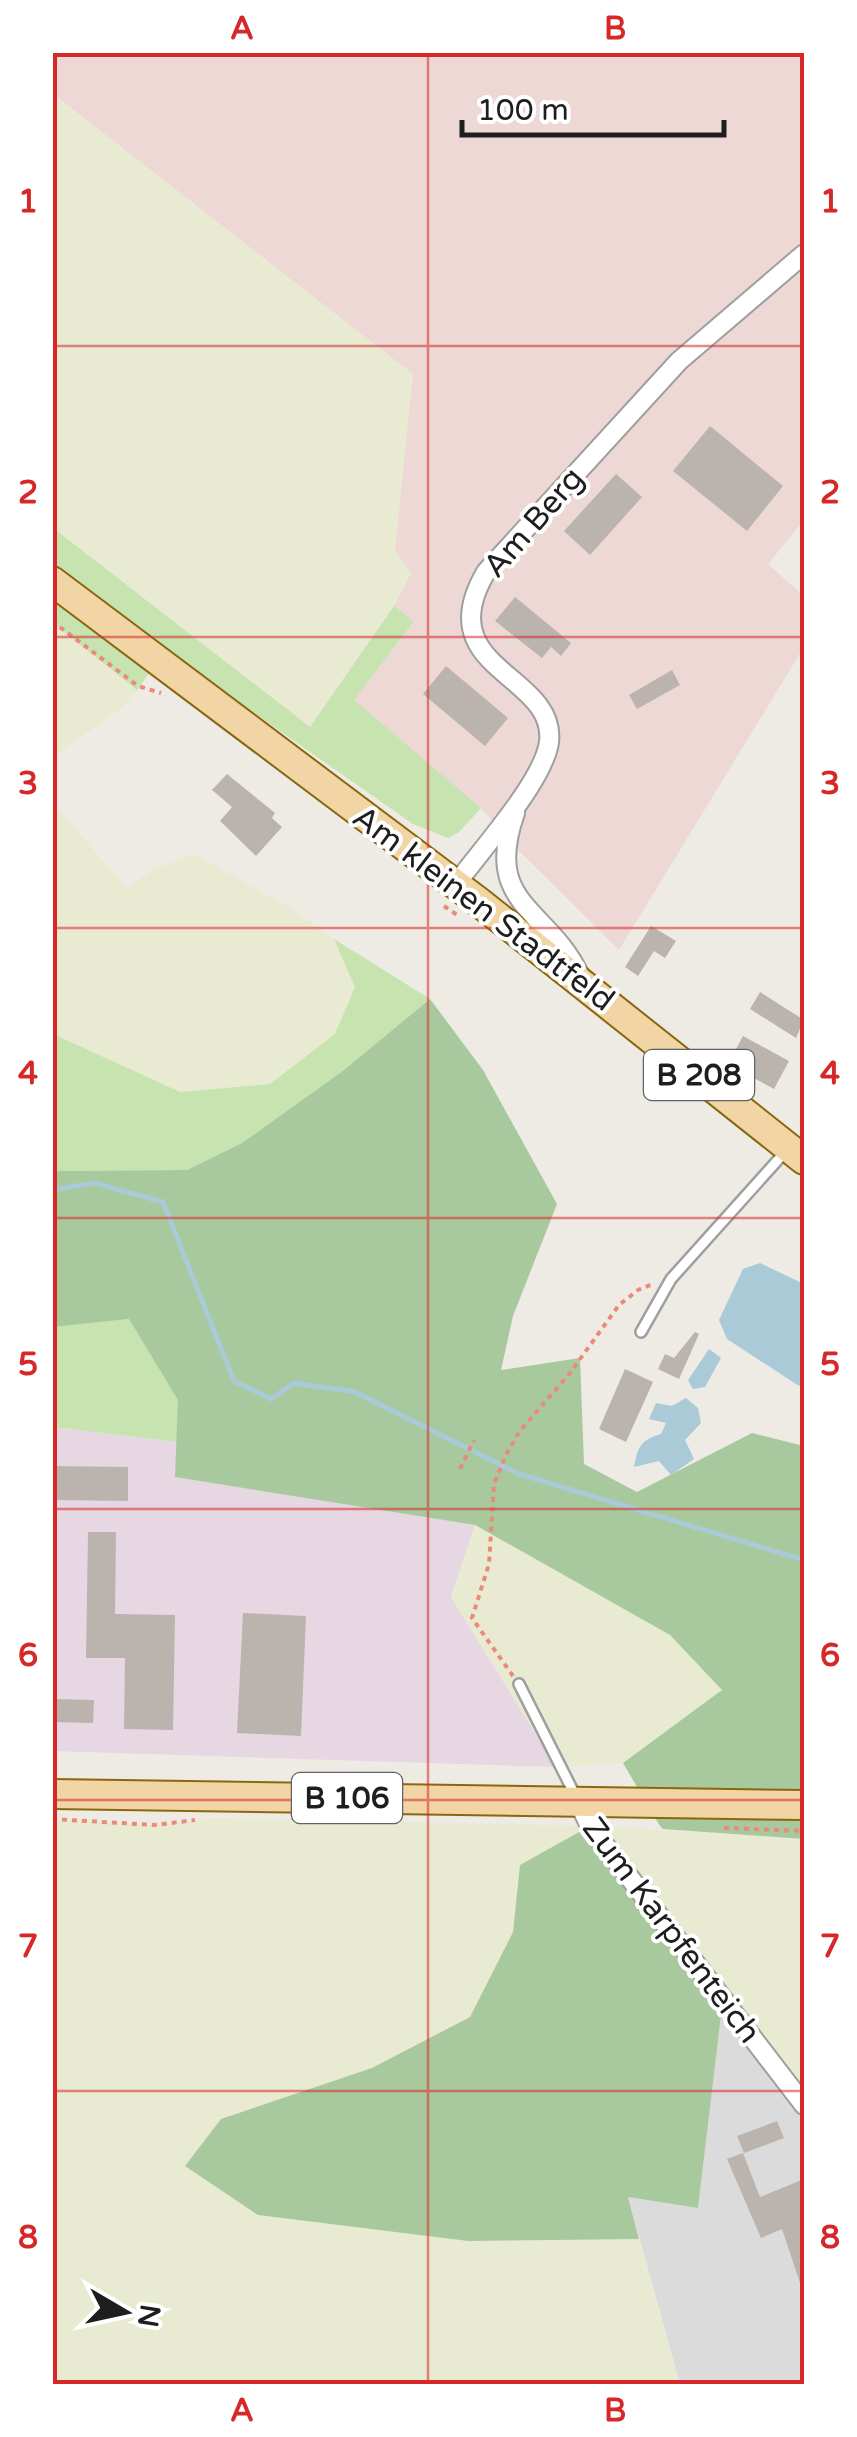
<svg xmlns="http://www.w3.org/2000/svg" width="857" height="2437" viewBox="0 0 857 2437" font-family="'Varela Round',sans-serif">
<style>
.residential{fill:#dcdbdb}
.commercial{fill:#edd8d6}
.industrial{fill:#e6d7e3}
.farmland{fill:#e8ebd2}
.grass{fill:#c6e3b0}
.forest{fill:#a8c99e}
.water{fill:#aacad7}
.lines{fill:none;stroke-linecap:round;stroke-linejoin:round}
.stream{stroke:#aacad7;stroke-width:5}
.building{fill:#bbb4ae}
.lane-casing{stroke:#9f9f9f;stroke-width:14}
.street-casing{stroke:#9f9f9f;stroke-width:22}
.primary-casing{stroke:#89670f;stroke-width:32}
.path{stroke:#eb8a78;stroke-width:4;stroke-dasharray:5 5;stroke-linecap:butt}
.lane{stroke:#fff;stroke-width:9}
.street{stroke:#fff;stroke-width:18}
.primary{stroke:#f2d5a5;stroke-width:28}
.grid{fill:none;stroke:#d62828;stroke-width:2.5;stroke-opacity:0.55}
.labels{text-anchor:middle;stroke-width:8;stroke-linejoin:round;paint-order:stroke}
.shield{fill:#fff;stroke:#626262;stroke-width:2.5}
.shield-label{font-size:30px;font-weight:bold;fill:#1e1e1e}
.street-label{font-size:32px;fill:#1e1e1e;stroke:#fff}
.neatline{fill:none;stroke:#d62828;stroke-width:4}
.grid-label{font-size:32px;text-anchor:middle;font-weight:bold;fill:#d62828}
</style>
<rect width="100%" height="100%" fill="#eeebe5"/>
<!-- residential -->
<polygon class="residential" points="723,1999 804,2105 804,2384 680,2384 628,2197 698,2208"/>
<!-- commercial -->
<polygon class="commercial" points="52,53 804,53 804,520 768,564 804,596 804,647 619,950 517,849 481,808 353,700 414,623 394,606 411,573 395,551 412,374 53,94"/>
<!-- industrial -->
<polygon class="industrial" points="53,1427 177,1442 176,1477 475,1525 451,1597 556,1767 53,1751"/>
<!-- farmland -->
<g class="farmland">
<polygon points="52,94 413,374 395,551 411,573 394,606 310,728 53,527"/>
<polygon points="53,623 137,690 121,709 61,751 53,767"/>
<polygon points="52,801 126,888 154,869 194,854 289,907 334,939 355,987 335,1034 270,1084 180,1092 53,1041"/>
<polygon points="475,1525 670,1635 723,1690 623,1763 556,1767 451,1597"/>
<polygon points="214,1818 590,1826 804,1839 804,2101 723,1999 520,1865 513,1932 470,2017 186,2166 258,2215 468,2241 639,2239 680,2384 53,2384 52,1819 155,1825"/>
</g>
<!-- grass -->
<g class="grass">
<polygon points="52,527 310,727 394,606 414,622 354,700 481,808 459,832 448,838 413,824 207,680 53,564"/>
<polygon points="52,588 153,668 137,690 53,623"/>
<polygon points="334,939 430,999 344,1070 242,1143 187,1170 53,1171 53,1034 180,1092 270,1084 335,1034 355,987"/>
<polygon points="129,1319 179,1400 177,1442 53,1427 53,1327"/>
</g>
<!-- forest -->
<g class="forest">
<polygon points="430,999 483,1070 557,1204 513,1316 501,1370 580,1358 584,1464 637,1492 752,1433 804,1446 804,1839 663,1829 660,1826 623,1763 722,1690 670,1635 475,1525 175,1477 178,1400 129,1319 53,1327 53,1171 187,1170 242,1143 344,1070"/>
<polygon points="590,1826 723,1999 698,2208 628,2197 639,2239 468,2241 258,2215 185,2166 221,2119 372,2068 470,2017 513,1932 520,1865"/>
</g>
<!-- water -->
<g class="water">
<polygon points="760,1263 804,1284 804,1378 799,1386 727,1339 719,1320 743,1269"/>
<polygon points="709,1349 721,1358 705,1387 693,1389 688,1380"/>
<path d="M686 1398 698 1408 701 1423 685 1440 694 1459 671 1475 659 1461 634 1467C638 1447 640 1440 661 1434L666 1423 649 1419 656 1403 672 1406Z"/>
</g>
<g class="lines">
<!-- stream -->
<polyline class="stream" points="52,1190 94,1183 163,1202 234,1381 271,1399 294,1383 355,1392 519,1474 804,1560"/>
</g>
<!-- building -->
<g class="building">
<polygon points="710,426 783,486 747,531 673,471"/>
<polygon points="616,474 642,497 590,555 564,531"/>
<polygon points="515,597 571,643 561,656 551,647 542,658 495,621"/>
<polygon points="446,666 508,718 485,746 423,694"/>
<polygon points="672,670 680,685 637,709 629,695"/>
<polygon points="227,774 275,813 272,818 282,827 256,856 220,821 232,807 212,790"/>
<polygon points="651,926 676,941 665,958 654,951 638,976 625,967"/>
<polygon points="760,992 804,1020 796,1038 750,1009"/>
<polygon points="743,1036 789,1061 774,1089 728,1064"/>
<polygon points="695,1332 699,1334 679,1379 658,1369 665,1354 674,1358"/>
<polygon points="625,1369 653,1382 626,1442 599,1429"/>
<polygon points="52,1466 128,1467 128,1501 52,1500"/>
<polygon points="88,1532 116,1532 115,1614 175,1615 173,1730 124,1729 125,1658 86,1658"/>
<polygon points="243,1613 306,1616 301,1736 237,1733"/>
<polygon points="52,1699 94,1700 93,1723 52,1722"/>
<polygon points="777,2121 784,2138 744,2153 737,2136"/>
<polygon points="743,2153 760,2197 804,2179 804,2289 802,2289 782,2229 761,2238 727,2159"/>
</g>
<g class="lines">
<!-- lane casing -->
<g class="lane-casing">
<g id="lane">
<polyline points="641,1332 671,1279 785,1152"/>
<polyline points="519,1684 577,1799"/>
</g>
</g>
<!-- street casing -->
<g class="street-casing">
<g id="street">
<path d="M515 813C482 906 549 908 580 976"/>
<path d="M456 884C480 851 544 781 549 742 557 674 428 670 486 572L679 361 804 254"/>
<polyline points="578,1801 590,1826 804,2105"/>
</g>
</g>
<!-- primary casing -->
<g class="primary-casing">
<g id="primary">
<polyline points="52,581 479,902 804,1160"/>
<polyline points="52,1794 804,1805"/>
</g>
</g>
<!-- path -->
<g class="path">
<polyline points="52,621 138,686 161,693"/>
<polyline points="444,906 460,917"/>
<polyline points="460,1469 474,1440"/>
<polyline points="513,1676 472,1618 489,1564 494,1484 506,1455 519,1432 570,1373 619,1305 638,1290 655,1283"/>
<polyline points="52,1819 155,1825 195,1820"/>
<polyline points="724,1828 804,1831"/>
</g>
<!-- lane -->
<use href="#lane" class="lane"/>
<!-- street -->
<use href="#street" class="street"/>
<!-- primary -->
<use href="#primary" class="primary"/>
</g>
<!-- grid -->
<path class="grid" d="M428 52V2384M52 346H804M52 637H804M52 928H804M52 1218H804M52 1509H804M52 1800H804M52 2091H804"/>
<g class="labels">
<!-- shield labels -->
<g class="shield">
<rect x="644" y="1050" width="110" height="50" rx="8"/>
<rect x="292" y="1773" width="110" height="50" rx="8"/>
</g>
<g class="shield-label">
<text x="699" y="1085">B 208</text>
<text x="347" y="1808">B 106</text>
</g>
<!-- street labels -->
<g class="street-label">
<text transform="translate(533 522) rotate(-49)" y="11">Am Berg</text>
<text transform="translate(484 908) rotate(37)" y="11">Am kleinen Stadtfeld</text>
<text transform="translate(672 1930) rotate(53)" y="11">Zum Karpfenteich</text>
</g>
</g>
<!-- border -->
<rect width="857" height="2437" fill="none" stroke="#ffffff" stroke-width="110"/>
<!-- north arrow -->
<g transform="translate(125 2312) rotate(99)" stroke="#ffffff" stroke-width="8" paint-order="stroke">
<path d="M0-8L18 38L0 25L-18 38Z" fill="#1e1e1e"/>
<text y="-15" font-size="28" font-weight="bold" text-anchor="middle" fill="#1e1e1e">N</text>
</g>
<!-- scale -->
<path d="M462 120v15h262v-15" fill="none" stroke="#1e1e1e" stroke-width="5"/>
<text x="477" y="120" font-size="30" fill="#1e1e1e" stroke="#ffffff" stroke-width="8" paint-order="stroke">100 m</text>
<rect x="55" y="55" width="747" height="2327" class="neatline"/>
<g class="grid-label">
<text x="242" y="39">A</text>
<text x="615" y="39">B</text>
<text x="28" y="212">1</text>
<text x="830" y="212">1</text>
<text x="28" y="503">2</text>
<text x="830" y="503">2</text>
<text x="28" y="794">3</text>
<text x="830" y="794">3</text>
<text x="28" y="1084">4</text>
<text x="830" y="1084">4</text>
<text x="28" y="1375">5</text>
<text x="830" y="1375">5</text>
<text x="28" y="1666">6</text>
<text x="830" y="1666">6</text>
<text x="28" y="1957">7</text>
<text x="830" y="1957">7</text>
<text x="28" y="2248">8</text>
<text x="830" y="2248">8</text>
<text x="242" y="2421">A</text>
<text x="615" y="2421">B</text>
</g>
</svg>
